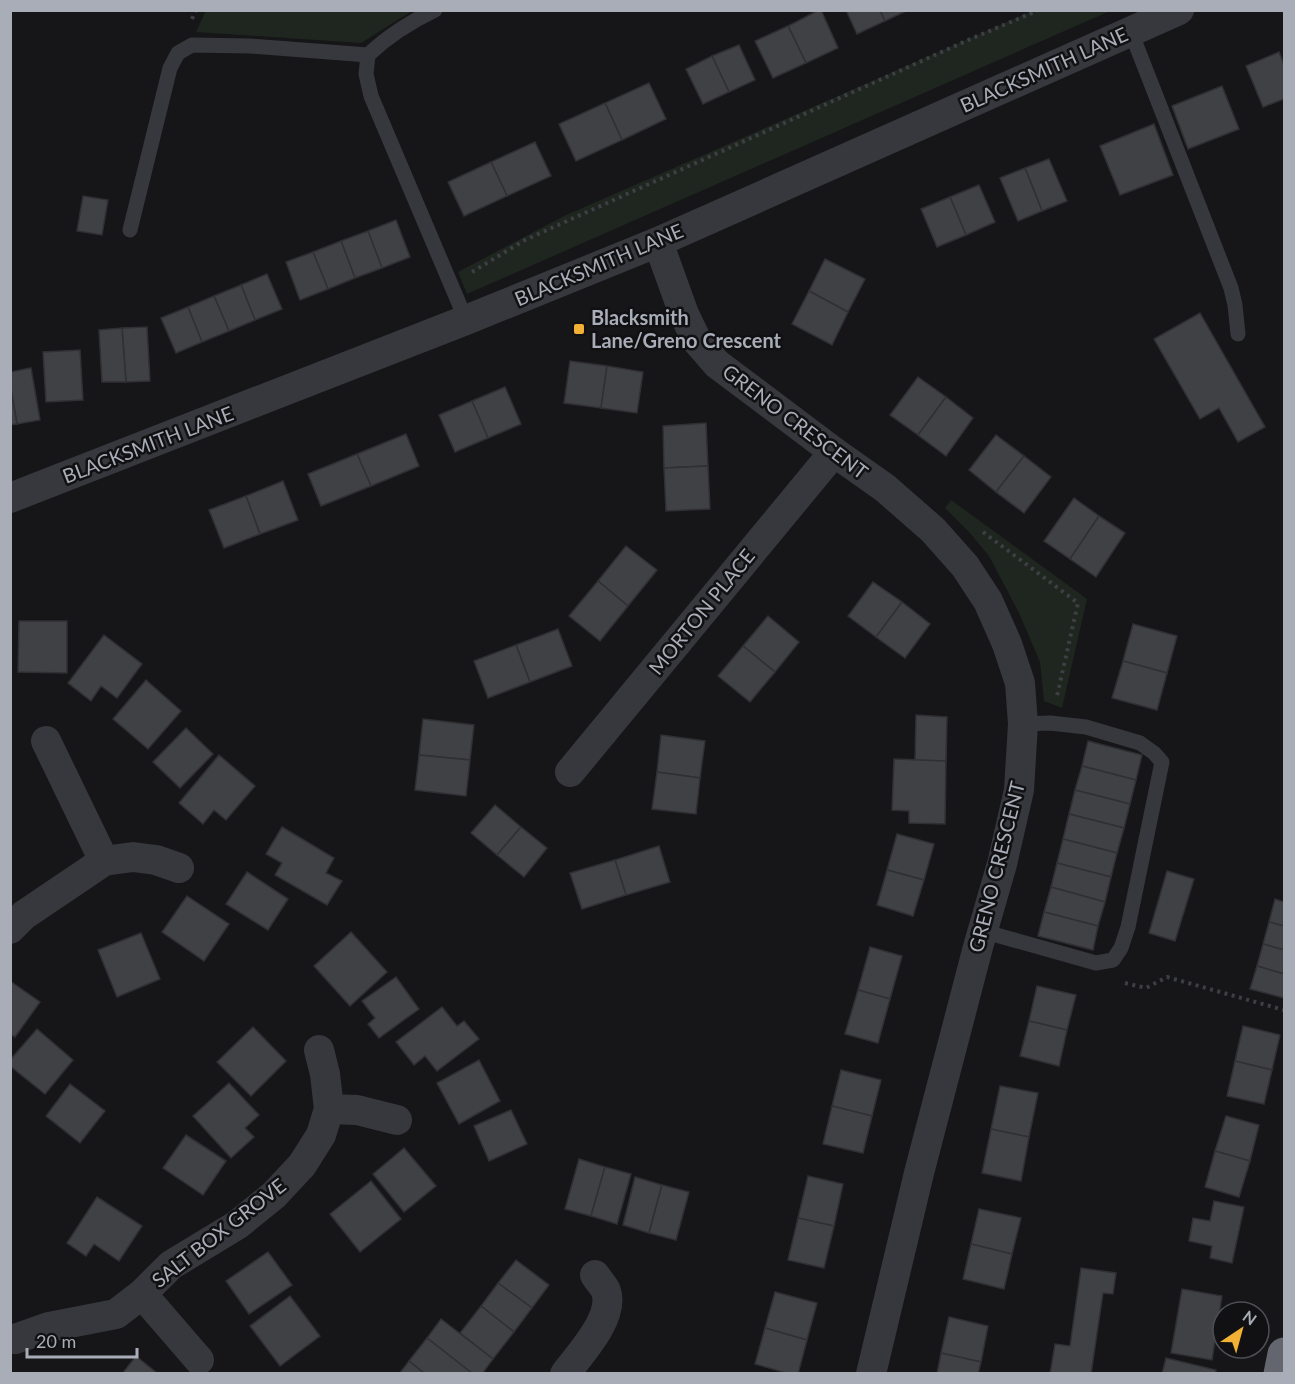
<svg xmlns="http://www.w3.org/2000/svg" width="1295" height="1384" viewBox="0 0 1295 1384" font-family="Lato,sans-serif">
<style>
.green{fill:#1e261f}
.building{fill:#404145;stroke:#303034;stroke-width:1.5}
.lines{fill:none;stroke-linecap:round;stroke-linejoin:round}
.path{stroke:#3d3f44;stroke-width:4;stroke-dasharray:3 4.5;stroke-linecap:butt}
.lane{stroke:#37383d;stroke-width:15}
.street{stroke:#37383d;stroke-width:30}
.highway{stroke:#63666e;stroke-width:33}
.poi-dot{fill:#f2b134;stroke:#111113;stroke-width:2}
.labels{text-anchor:middle;stroke-width:5;stroke-linejoin:round;paint-order:stroke}
.street-label{font-size:20px;fill:#a8adb8;stroke:#111113}
.poi-label{font-size:20px;font-weight:bold;fill:#a8adb8;stroke:#111113;text-anchor:start}
</style>
<rect width="100%" height="100%" fill="#161618"/>
<!-- green -->
<g class="green">
<polygon points="206,10 412,10 412,11 361,43 196,32"/>
<polygon points="1032,11 1110,11 467,294 458,272 564,216"/>
<polygon points="951,500 1087,599 1062,708 1044,701 1040,662 1019,613 989,556 969,532 945,508"/>
</g>
<!-- building -->
<g class="building">
<polygon points="819,10 821,10 838,48 806,63 788,26"/>
<polygon points="846,10 880,10 885,21 857,34"/>
<polygon points="880,10 908,10 885,21"/>
<polygon points="788,26 806,63 773,78 755,41"/>
<polygon points="739,45 755,80 729,92 712,56"/>
<polygon points="1279,52 1284,65 1284,99 1263,107 1246,66"/>
<polygon points="712,56 729,92 703,104 686,69"/>
<polygon points="649,83 666,119 622,140 605,103"/>
<polygon points="1222,86 1239,129 1188,149 1172,106"/>
<polygon points="605,103 622,140 576,161 559,124"/>
<polygon points="1154,124 1173,175 1120,195 1100,146"/>
<polygon points="535,142 551,176 507,196 491,162"/>
<polygon points="1049,159 1067,201 1042,211 1025,168"/>
<polygon points="491,162 507,196 464,216 448,182"/>
<polygon points="1025,168 1042,211 1018,221 1000,178"/>
<polygon points="979,185 995,222 966,235 950,197"/>
<polygon points="83,196 108,200 102,235 77,231"/>
<polygon points="950,197 966,235 937,247 921,209"/>
<polygon points="396,220 410,257 382,268 368,231"/>
<polygon points="368,231 382,268 355,278 341,241"/>
<polygon points="341,241 355,278 328,289 313,252"/>
<polygon points="313,252 328,289 300,300 286,262"/>
<polygon points="825,259 865,279 848,312 809,291"/>
<polygon points="267,274 282,309 255,320 241,285"/>
<polygon points="241,285 255,320 229,331 214,296"/>
<polygon points="809,291 848,312 832,345 792,324"/>
<polygon points="214,296 229,331 202,342 188,307"/>
<polygon points="188,307 202,342 176,353 161,318"/>
<polygon points="1200,313 1265,427 1238,442 1219,408 1200,419 1154,339"/>
<polygon points="147,327 150,381 126,382 122,328"/>
<polygon points="122,328 126,382 102,382 99,330"/>
<polygon points="80,350 83,400 46,402 43,352"/>
<polygon points="570,361 607,366 601,408 564,403"/>
<polygon points="607,366 643,372 637,413 601,408"/>
<polygon points="31,368 40,420 17,424 10,384 10,372"/>
<polygon points="918,377 946,397 918,435 890,415"/>
<polygon points="10,384 17,424 10,425"/>
<polygon points="505,387 521,424 488,438 472,401"/>
<polygon points="946,397 973,418 946,456 918,435"/>
<polygon points="472,401 488,438 455,452 439,415"/>
<polygon points="706,423 708,466 664,468 663,426"/>
<polygon points="406,434 419,466 371,486 357,454"/>
<polygon points="996,435 1024,456 996,492 969,470"/>
<polygon points="357,454 371,486 321,506 308,474"/>
<polygon points="1024,456 1051,477 1024,513 996,492"/>
<polygon points="708,466 710,509 666,511 664,468"/>
<polygon points="283,481 298,520 260,534 246,496"/>
<polygon points="246,496 260,534 224,548 209,510"/>
<polygon points="1074,498 1099,516 1070,559 1044,541"/>
<polygon points="1099,516 1125,533 1096,577 1070,559"/>
<polygon points="626,546 657,570 628,606 598,581"/>
<polygon points="598,581 628,606 600,641 569,616"/>
<polygon points="873,582 902,602 876,637 848,616"/>
<polygon points="902,602 930,624 905,658 876,637"/>
<polygon points="768,616 799,642 775,672 743,646"/>
<polygon points="19,621 67,621 67,673 18,672"/>
<polygon points="1133,624 1177,636 1167,673 1123,661"/>
<polygon points="558,629 572,666 530,682 516,645"/>
<polygon points="104,635 142,664 117,698 101,686 91,701 68,683"/>
<polygon points="516,645 530,682 488,698 474,661"/>
<polygon points="743,646 775,672 750,702 718,676"/>
<polygon points="1123,661 1167,673 1157,710 1112,698"/>
<polygon points="146,680 181,711 148,749 113,719"/>
<polygon points="916,715 947,717 946,761 915,761"/>
<polygon points="423,719 474,725 470,760 419,755"/>
<polygon points="186,728 213,754 180,788 153,762"/>
<polygon points="661,735 705,741 700,778 657,772"/>
<polygon points="1088,741 1142,755 1136,780 1082,766"/>
<polygon points="219,755 255,786 226,820 214,810 203,824 179,803"/>
<polygon points="419,755 470,760 466,796 415,790"/>
<polygon points="894,759 946,761 945,824 909,823 909,811 892,810"/>
<polygon points="1082,766 1136,780 1130,804 1075,790"/>
<polygon points="657,772 700,778 696,814 652,809"/>
<polygon points="1075,790 1130,804 1124,828 1069,814"/>
<polygon points="495,805 521,827 497,855 471,833"/>
<polygon points="1069,814 1124,828 1117,853 1063,839"/>
<polygon points="282,827 334,858 326,873 342,881 327,905 275,875 282,863 266,854"/>
<polygon points="521,827 547,848 524,877 497,855"/>
<polygon points="897,834 934,844 924,880 887,870"/>
<polygon points="1063,839 1117,853 1111,877 1057,863"/>
<polygon points="659,846 670,882 626,895 615,860"/>
<polygon points="615,860 626,895 582,909 570,873"/>
<polygon points="1057,863 1111,877 1105,902 1051,887"/>
<polygon points="887,870 924,880 913,916 877,905"/>
<polygon points="1167,871 1194,879 1175,941 1149,933"/>
<polygon points="247,872 288,899 268,930 226,904"/>
<polygon points="1051,887 1105,902 1098,926 1044,912"/>
<polygon points="187,896 229,924 204,961 162,932"/>
<polygon points="1275,899 1284,902 1284,926 1269,922"/>
<polygon points="1044,912 1098,926 1093,950 1038,936"/>
<polygon points="1269,922 1284,926 1284,950 1263,944"/>
<polygon points="351,932 387,972 350,1006 314,966"/>
<polygon points="141,933 160,979 117,997 98,950"/>
<polygon points="1263,944 1284,950 1284,974 1257,966"/>
<polygon points="870,947 902,956 890,999 858,990"/>
<polygon points="1257,966 1284,974 1284,998 1250,989"/>
<polygon points="396,977 419,1009 379,1038 368,1024 375,1018 362,1001"/>
<polygon points="10,981 40,1002 15,1037 10,1034"/>
<polygon points="1037,986 1076,995 1067,1030 1029,1021"/>
<polygon points="858,990 890,999 878,1043 845,1034"/>
<polygon points="442,1007 457,1026 464,1021 479,1039 437,1071 425,1056 414,1065 396,1042"/>
<polygon points="1029,1021 1067,1030 1059,1066 1020,1056"/>
<polygon points="1243,1026 1280,1035 1272,1070 1235,1061"/>
<polygon points="253,1027 286,1061 251,1096 217,1062"/>
<polygon points="37,1029 73,1060 45,1094 10,1066 10,1060"/>
<polygon points="479,1060 500,1101 459,1124 437,1083"/>
<polygon points="1235,1061 1272,1070 1264,1104 1227,1096"/>
<polygon points="841,1070 881,1080 872,1116 832,1106"/>
<polygon points="229,1083 259,1115 245,1128 254,1137 231,1158 193,1116"/>
<polygon points="70,1084 105,1111 80,1143 46,1116"/>
<polygon points="1000,1086 1038,1093 1029,1137 991,1129"/>
<polygon points="832,1106 872,1116 863,1153 823,1144"/>
<polygon points="511,1110 527,1144 489,1161 474,1126"/>
<polygon points="1226,1116 1259,1125 1250,1161 1215,1151"/>
<polygon points="991,1129 1029,1137 1021,1181 982,1173"/>
<polygon points="186,1135 226,1161 203,1195 163,1168"/>
<polygon points="404,1148 436,1186 404,1212 373,1174"/>
<polygon points="1215,1151 1250,1161 1239,1197 1205,1187"/>
<polygon points="579,1159 605,1167 591,1216 565,1209"/>
<polygon points="605,1167 631,1174 617,1224 591,1216"/>
<polygon points="808,1176 843,1184 834,1226 798,1218"/>
<polygon points="635,1177 662,1185 649,1233 623,1225"/>
<polygon points="371,1181 401,1219 360,1252 330,1214"/>
<polygon points="662,1185 689,1192 676,1240 649,1233"/>
<polygon points="97,1197 142,1226 119,1261 94,1244 86,1256 67,1243"/>
<polygon points="1214,1201 1244,1207 1232,1263 1210,1258 1212,1246 1189,1241 1193,1218 1210,1221"/>
<polygon points="979,1209 1021,1218 1012,1254 971,1244"/>
<polygon points="798,1218 834,1226 824,1268 788,1260"/>
<polygon points="971,1244 1012,1254 1004,1289 963,1279"/>
<polygon points="268,1252 292,1285 249,1314 226,1281"/>
<polygon points="516,1260 549,1285 532,1308 498,1283"/>
<polygon points="1081,1268 1116,1273 1113,1294 1103,1293 1091,1374 1050,1374 1055,1344 1070,1346"/>
<polygon points="498,1283 532,1308 514,1332 481,1306"/>
<polygon points="1182,1289 1222,1296 1212,1360 1171,1353"/>
<polygon points="775,1292 817,1303 807,1340 765,1328"/>
<polygon points="290,1296 320,1336 280,1366 250,1326"/>
<polygon points="481,1306 514,1332 493,1359 460,1333"/>
<polygon points="949,1317 988,1326 981,1362 941,1353"/>
<polygon points="441,1319 493,1359 482,1374 473,1374 427,1338"/>
<polygon points="765,1328 807,1340 798,1374 790,1374 755,1364"/>
<polygon points="427,1338 473,1374 425,1374 409,1361"/>
<polygon points="941,1353 981,1362 978,1374 937,1374"/>
<polygon points="136,1356 158,1374 122,1374"/>
<polygon points="1166,1358 1216,1370 1215,1374 1162,1374"/>
<polygon points="409,1361 425,1374 399,1374"/>
</g>
<g class="lines">
<!-- path -->
<g class="path">
<polyline points="192,19 196,10"/>
<polyline points="472,272 525,240 966,41 1039,10"/>
<polyline points="983,532 1078,603 1057,696"/>
<polyline points="1125,983 1146,988 1167,977 1284,1010"/>
</g>
<!-- lane -->
<g class="lane">
<path d="M435 10C410 22 388 36 368 55L366 74 371 96 466 320"/>
<polyline points="1131,32 1231,288 1235,305 1238,334"/>
<polyline points="130,230 170,68 178,53 192,45 250,46 368,55"/>
<polyline points="982,931 1096,963 1113,960 1121,948 1128,927 1162,762 1154,753 1140,743 1086,727 1050,723 1023,724"/>
</g>
<!-- street -->
<g class="street">
<polyline points="658,242 684,314 697,341 717,364 834,452 885,488 933,530 965,566 988,601 1007,644 1020,683 1023,724 1019,790 1002,864 978,947 919,1173 871,1374"/>
<polyline points="10,498 466,320 658,242 1179,10"/>
<polyline points="46,741 104,861"/>
<polyline points="570,772 834,452"/>
<polyline points="10,929 24,915 104,861 133,857 156,860 179,868"/>
<polyline points="329,1109 357,1110 397,1120"/>
<polyline points="142,1294 199,1360"/>
<polyline points="15,1339 49,1327 116,1314 142,1294 171,1265 237,1225 274,1195 302,1165 321,1135 329,1109 325,1074 319,1050"/>
<path d="M565 1374C580 1354 615 1317 606 1291 604 1286 598 1280 595 1275"/>
</g>
<!-- highway -->
<polyline class="highway" points="1280,1374 1284,1354"/>
</g>
<!-- markers -->
<rect class="poi-dot" x="573" y="323" width="12" height="12" rx="3"/>
<g class="labels">
<!-- street labels -->
<g class="street-label">
<text transform="translate(1044 70) rotate(-24)" y="7">BLACKSMITH LANE</text>
<text transform="translate(599 265) rotate(-23)" y="7">BLACKSMITH LANE</text>
<text transform="translate(795 422) rotate(37)" y="7">GRENO CRESCENT</text>
<text transform="translate(148 445) rotate(-21)" y="7">BLACKSMITH LANE</text>
<text transform="translate(702 612) rotate(-51)" y="7">MORTON PLACE</text>
<text transform="translate(997 867) rotate(-76)" y="7">GRENO CRESCENT</text>
<text transform="translate(219 1233) rotate(-38)" y="7">SALT BOX GROVE</text>
</g>
<!-- poi labels -->
<g class="poi-label">
<text x="591" y="325">Blacksmith<tspan x="591" dy="23">Lane/Greno Crescent</tspan></text>
</g>
</g>
<!-- border -->
<rect width="1295" height="1384" fill="none" stroke="#a8adb8" stroke-width="24"/>
<!-- north arrow -->
<g transform="translate(1241 1330) rotate(36)"><circle r="28" fill="#111113" stroke="#4d4f55" stroke-width="1.5"/>
<path d="M0-4.5L10 22L0 15L-10 22Z" fill="#f2b134"/>
<text y="-9" font-size="16" font-weight="bold" text-anchor="middle" fill="#a8adb8">N</text>
</g>
<!-- scale -->
<path d="M27 1348v9h110v-9" fill="none" stroke="#a8adb8" stroke-width="3"/>
<text x="36" y="1348" font-size="18" fill="#a8adb8" stroke="#111113" stroke-width="4.5" paint-order="stroke">20 m</text>
</svg>
